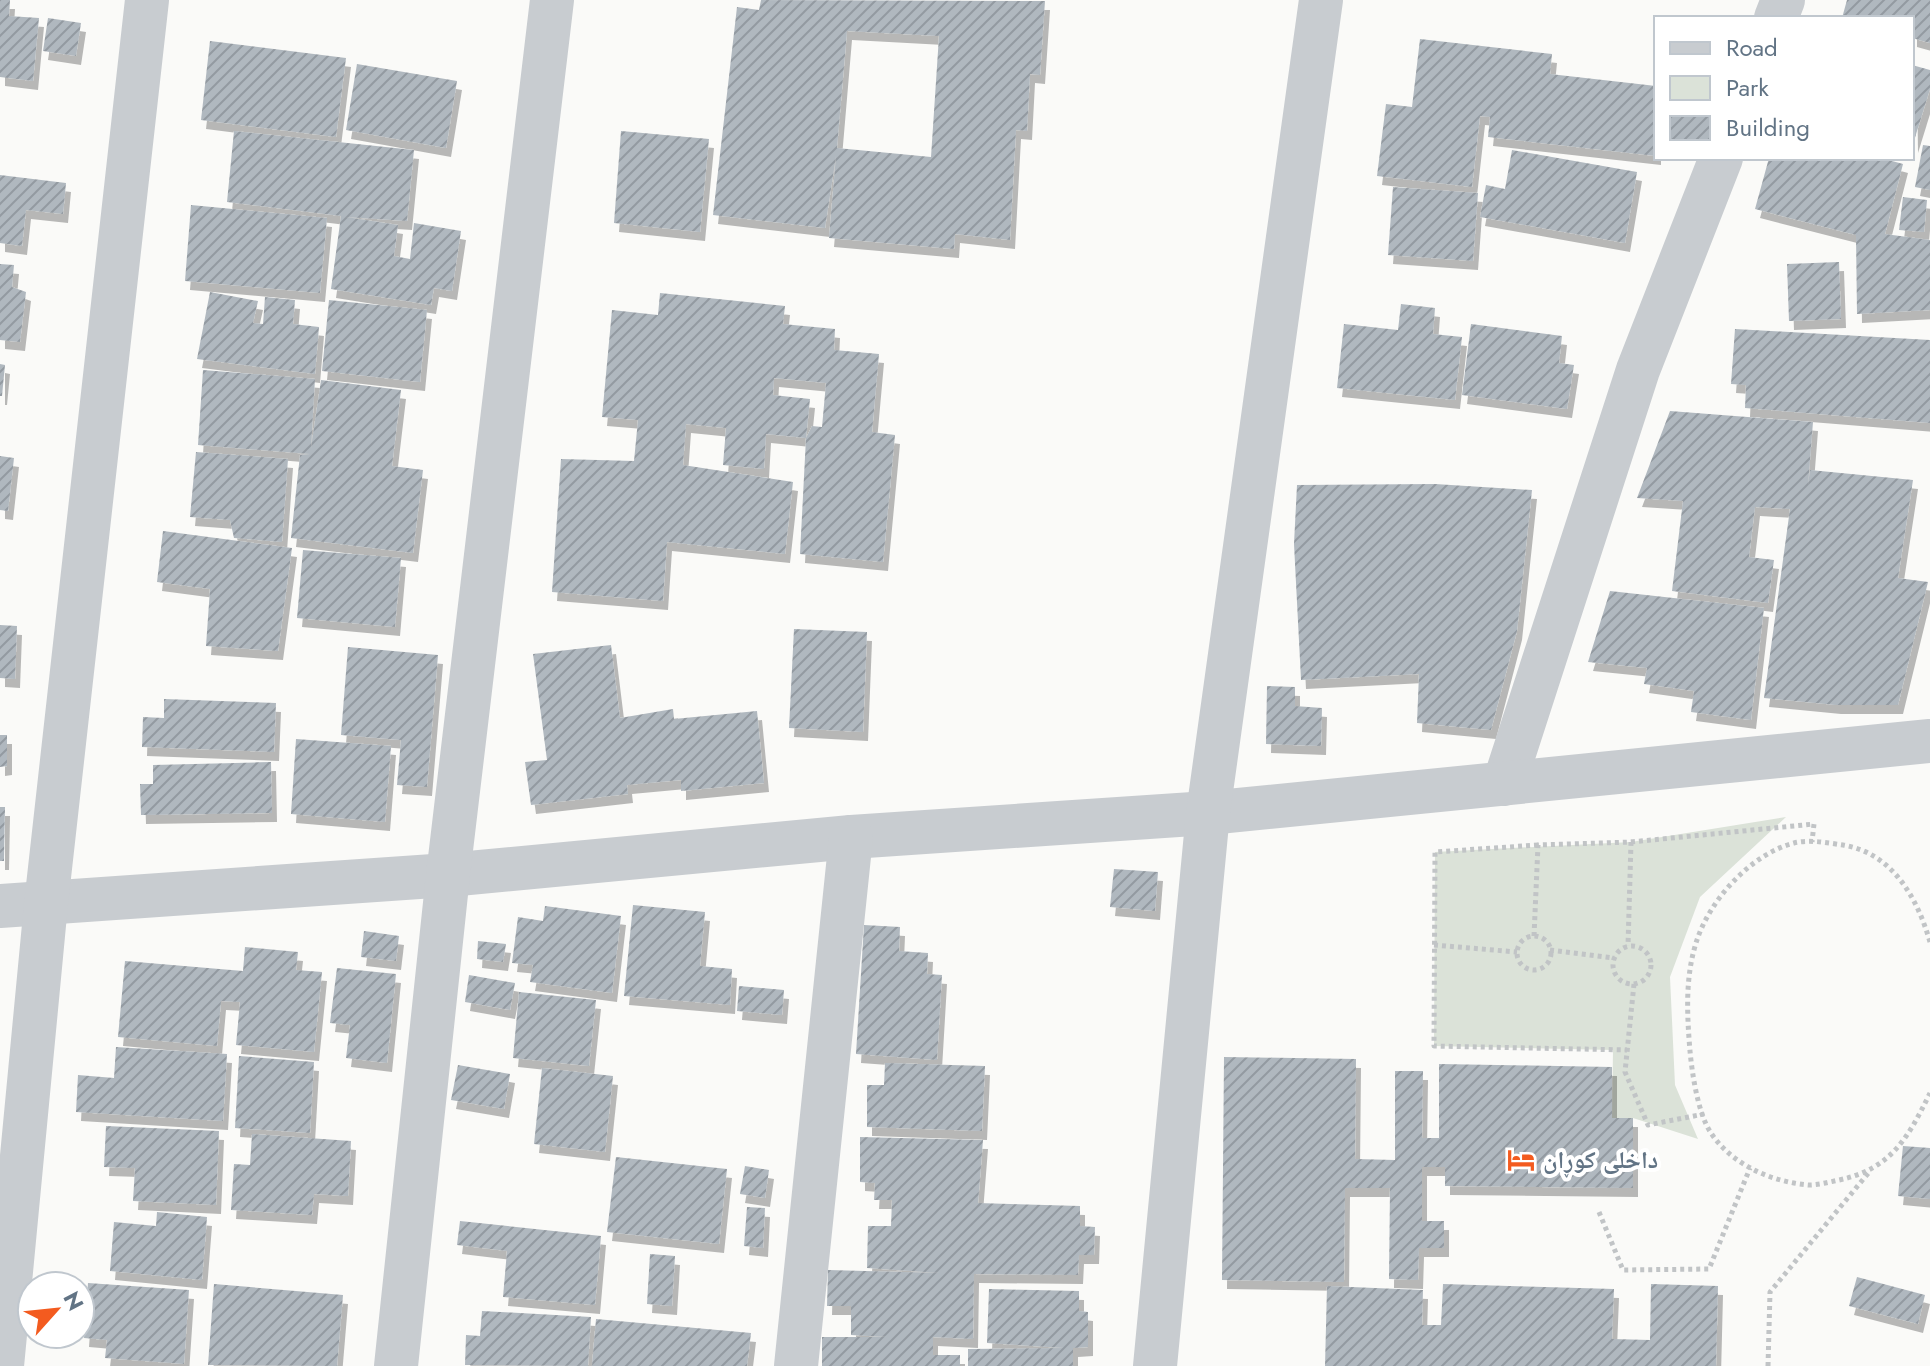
<svg xmlns="http://www.w3.org/2000/svg" width="1930" height="1366" viewBox="0 0 1930 1366" font-family="Jost,'Noto Naskh Arabic',sans-serif">
<style>
.green{fill:#dbe2d8}
.building{fill:url(#building-hatch);fill-rule:evenodd;filter:url(#shadow)}
.lines{fill:none;stroke-linecap:round;stroke-linejoin:round}
.path{stroke:#c1c4c6;stroke-width:5;stroke-dasharray:4 4;stroke-linecap:butt}
.minor{stroke:#c8ccd0;stroke-width:44}
.labels{text-anchor:middle;stroke-width:8;stroke-linejoin:round;paint-order:stroke}
.poi-label{font-size:24px;font-weight:bold;fill:#627485;stroke:#fff;text-anchor:start}
</style>
<defs>
<pattern id="building-hatch" width="6" height="6" patternUnits="userSpaceOnUse" patternTransform="scale(2)"><rect width="6" height="6" fill="#b0b8bf"/><path d="M-1 1l2-2M0 6l6-6M5 7l2-2" fill="none" stroke="#939aa1"/></pattern>
<filter id="shadow"><feDropShadow dx="5" dy="9" stdDeviation="0" flood-color="#0004"/></filter>
</defs>
<rect width="100%" height="100%" fill="#fafaf8"/>
<!-- green -->
<polygon class="green" points="1786,817 1700,897 1670,977 1675,1085 1698,1139 1633,1118 1612,1118 1613,1050 1434,1046 1435,852 1631,842"/>
<!-- building -->
<g class="building">
<polygon points="0,0 10,0 9,16 39,18 33,81 0,77"/>
<path d="M761 0 1045 1 1040 75 1030 74 1027 131 1016 130 1010 240 955 234 954 249 829 238 836 156 825 228 713 215 737 7 759 10ZM847 31 939 36 931 157 837 148Z"/>
<polygon points="1847,0 1930,0 1930,43 1912,38 1912,18 1842,18"/>
<polygon points="48,18 81,23 76,56 43,51"/>
<polygon points="1420,39 1552,54 1550,74 1656,86 1656,156 1488,137 1490,117 1480,116 1472,187 1377,176 1386,104 1412,107"/>
<polygon points="210,41 346,58 336,137 201,120"/>
<polygon points="357,64 457,81 446,148 346,130"/>
<polygon points="1912,65 1930,70 1930,89 1913,144"/>
<polygon points="234,131 414,150 407,221 346,217 398,225 394,256 410,259 414,223 461,231 452,291 434,288 431,305 331,289 341,216 227,202"/>
<polygon points="621,131 709,139 700,232 614,223"/>
<polygon points="1923,145 1930,146 1930,190 1915,187"/>
<polygon points="1512,150 1637,172 1625,243 1480,217 1486,185 1505,189"/>
<polygon points="1769,158 1881,158 1903,164 1885,234 1930,240 1930,310 1857,314 1856,235 1755,209"/>
<polygon points="0,175 66,183 63,214 26,210 22,246 0,243"/>
<polygon points="1393,187 1478,193 1473,261 1388,255"/>
<polygon points="1903,197 1927,200 1924,232 1899,230"/>
<polygon points="191,205 327,218 320,293 185,281"/>
<polygon points="1839,262 1841,319 1789,321 1787,264"/>
<polygon points="0,264 14,265 12,287 26,292 20,342 0,340"/>
<polygon points="210,292 258,301 253,323 263,324 265,297 295,300 293,324 319,327 315,374 197,359"/>
<polygon points="660,293 785,306 783,324 835,329 834,350 879,354 872,432 895,435 883,562 800,554 806,438 812,426 822,427 826,383 774,378 773,395 810,399 806,438 766,434 764,469 723,465 726,428 686,424 683,465 793,482 785,554 667,542 663,601 552,592 561,459 634,461 638,420 602,417 612,310 658,315"/>
<polygon points="329,300 427,310 420,382 322,371"/>
<polygon points="1401,304 1435,308 1433,334 1462,337 1455,400 1337,388 1344,324 1398,330"/>
<polygon points="1471,324 1562,336 1559,363 1574,365 1567,409 1462,395"/>
<polygon points="1735,329 1930,340 1930,423 1745,408 1746,385 1731,384"/>
<polygon points="0,364 5,365 2,396 0,396"/>
<polygon points="203,370 315,379 311,448 321,380 401,390 392,466 423,470 413,553 291,538 300,455 310,454 198,445"/>
<polygon points="1670,411 1813,422 1808,485 1810,470 1913,480 1898,578 1928,582 1898,705 1836,705 1764,698 1790,509 1755,507 1749,557 1774,560 1768,603 1672,591 1683,501 1637,498"/>
<polygon points="196,452 288,459 282,542 234,538 230,520 190,517"/>
<polygon points="0,456 14,458 8,511 0,510"/>
<polygon points="1435,484 1532,490 1517,631 1491,730 1417,723 1419,674 1301,680 1294,544 1297,485"/>
<polygon points="163,531 292,548 278,651 206,646 210,589 157,582"/>
<polygon points="303,550 401,558 395,627 297,618"/>
<polygon points="1610,591 1764,608 1751,720 1691,712 1694,691 1644,684 1647,668 1588,662"/>
<polygon points="0,625 17,626 15,679 0,678"/>
<polygon points="794,629 867,632 863,732 789,728"/>
<polygon points="611,645 620,718 673,709 674,719 757,711 764,783 681,791 681,780 627,785 628,794 531,805 525,762 547,760 533,654"/>
<polygon points="348,647 438,655 427,787 397,785 401,740 341,735"/>
<polygon points="1267,686 1295,687 1295,706 1322,708 1321,746 1266,744"/>
<polygon points="164,699 276,703 274,752 142,747 143,717 164,718"/>
<polygon points="0,735 7,735 7,766 0,767"/>
<polygon points="296,739 391,746 385,822 291,814"/>
<polygon points="271,762 272,813 141,815 140,784 153,784 153,765"/>
<polygon points="0,807 5,807 4,861 0,861"/>
<polygon points="1114,869 1158,872 1155,911 1110,907"/>
<polygon points="633,905 705,912 700,966 732,969 730,1005 624,996"/>
<polygon points="545,906 621,916 612,993 530,982 533,965 512,963 518,917 543,921"/>
<polygon points="864,925 900,927 899,951 928,953 927,974 942,975 937,1060 856,1054"/>
<polygon points="364,931 399,936 396,961 361,957"/>
<polygon points="478,941 506,944 503,962 477,959"/>
<polygon points="245,947 298,952 296,970 322,972 314,1052 236,1045 240,1002 221,1001 217,1046 118,1037 125,961 243,971"/>
<polygon points="337,968 396,974 387,1063 346,1058 350,1025 330,1023"/>
<polygon points="469,975 515,983 510,1010 465,1002"/>
<polygon points="739,986 784,990 782,1015 737,1011"/>
<polygon points="519,992 596,1000 589,1066 513,1058"/>
<polygon points="116,1047 227,1054 223,1121 76,1112 78,1075 114,1078"/>
<polygon points="239,1056 314,1062 310,1133 235,1128"/>
<polygon points="1224,1057 1356,1059 1355,1159 1395,1160 1395,1071 1423,1071 1422,1138 1439,1138 1439,1064 1612,1067 1612,1118 1633,1118 1633,1188 1445,1186 1445,1167 1422,1167 1422,1221 1444,1221 1444,1248 1419,1248 1418,1280 1389,1279 1390,1188 1345,1188 1344,1282 1222,1280"/>
<polygon points="885,1063 985,1066 982,1131 867,1127 867,1085 884,1085"/>
<polygon points="458,1065 510,1074 504,1109 451,1100"/>
<polygon points="542,1068 613,1076 605,1152 534,1144"/>
<polygon points="106,1126 219,1131 216,1205 133,1201 135,1168 104,1167"/>
<polygon points="252,1134 351,1141 348,1196 314,1194 312,1215 231,1210 234,1164 250,1165"/>
<polygon points="860,1137 983,1140 978,1203 1080,1206 1080,1226 1095,1227 1094,1255 1079,1255 1078,1275 974,1274 973,1339 933,1337 933,1355 960,1355 960,1366 822,1366 822,1337 887,1337 851,1335 851,1306 827,1306 828,1270 940,1273 867,1268 868,1226 891,1226 892,1200 874,1200 875,1183 860,1182"/>
<polygon points="1903,1146 1930,1148 1930,1199 1898,1196"/>
<polygon points="616,1157 727,1169 719,1244 607,1232"/>
<polygon points="745,1166 769,1170 765,1198 740,1194"/>
<polygon points="747,1207 765,1208 763,1248 744,1246"/>
<polygon points="157,1212 207,1217 202,1280 110,1271 114,1222 156,1226"/>
<polygon points="460,1221 601,1236 595,1305 503,1297 507,1251 457,1245"/>
<polygon points="650,1254 675,1256 672,1306 647,1304"/>
<polygon points="1857,1277 1925,1295 1918,1324 1849,1306"/>
<polygon points="88,1283 189,1290 184,1364 105,1358 107,1340 84,1338"/>
<polygon points="214,1284 343,1295 337,1366 208,1365"/>
<polygon points="1443,1284 1614,1289 1612,1339 1650,1340 1651,1284 1718,1286 1716,1366 1325,1366 1327,1286 1423,1290 1422,1325 1441,1325"/>
<polygon points="989,1289 1079,1291 1079,1311 1088,1312 1088,1347 1073,1348 1073,1366 968,1366 968,1349 1064,1348 987,1343"/>
<polygon points="482,1311 591,1317 588,1366 465,1365 466,1335 480,1336"/>
<polygon points="596,1319 751,1333 747,1366 592,1366"/>
</g>
<g class="lines">
<!-- path -->
<g class="path">
<polyline points="1631,842 1814,824 1812,842"/>
<polyline points="1538,845 1435,852 1434,1046 1627,1050"/>
<polyline points="1534,936 1538,845 1631,842 1628,946"/>
<circle cx="1534" cy="953" r="17"/>
<path d="M1930 942C1917 897 1892 853 1843 845 1828 843 1809 839 1794 843 1751 854 1709 900 1696 943 1685 978 1687 1015 1690 1051 1692 1073 1698 1114 1711 1133 1732 1165 1772 1182 1809 1185 1819 1185 1829 1182 1839 1180 1891 1169 1908 1138 1930 1093"/>
<polyline points="1434,945 1517,952"/>
<circle cx="1632" cy="965" r="19"/>
<polyline points="1550,950 1614,958"/>
<polyline points="1634,984 1625,1072 1648,1125 1704,1114"/>
<polyline points="1599,1212 1623,1270 1709,1269 1750,1168"/>
<polyline points="1768,1366 1770,1292 1870,1171"/>
</g>
<!-- minor -->
<g class="minor">
<polyline points="1776,18 1783,0"/>
<polyline points="1504,784 1638,370 1721,158"/>
<polyline points="0,906 448,875 851,837 1208,813 1930,741"/>
<polyline points="2,1366 46,904 147,0"/>
<polyline points="396,1366 448,875 552,0"/>
<polyline points="796,1366 851,837"/>
<polyline points="1155,1366 1208,813 1321,0"/>
</g>
</g>
<!-- icons -->
<defs>
<g id="hotel-bare" transform="scale(2.16)"><path d="M-6-4.5h1.5V1H6V5H4.5V3h-9V5H-6ZM-4 0a1.8 1.8 0 1 1 3.6 0ZM.5 0V-2.5h3Q6-2.5 6 0Z" fill="#f35b1f" stroke="#fff" stroke-width="2.5" paint-order="stroke"/></g>
</defs>
<g fill-rule="evenodd">
<use href="#hotel-bare" x="1521" y="1160"/>
</g>
<g class="labels">
<!-- poi labels -->
<g class="poi-label">
<text x="1543" y="1168">داخلی کوڕان</text>
</g>
</g>
<!-- legend -->
<rect x="1654" y="16" width="260" height="144" fill="#ffffff" stroke="#c0c7ce" stroke-width="2"/>
<rect x="1670" y="42" width="40" height="12" fill="#c8ccd0" stroke="#c0c7ce" stroke-width="2"/>
<text x="1726" y="56" font-size="24" fill="#627485">Road</text>
<rect x="1670" y="76" width="40" height="24" fill="#dbe2d8" stroke="#c0c7ce" stroke-width="2"/>
<text x="1726" y="96" font-size="24" fill="#627485">Park</text>
<rect x="1670" y="116" width="40" height="24" fill="url(#building-hatch)" stroke="#c0c7ce" stroke-width="2"/>
<text x="1726" y="136" font-size="24" fill="#627485">Building</text>
<!-- north arrow -->
<g transform="translate(56 1310) rotate(63)"><circle r="38" fill="#ffffff" stroke="#c0c7ce" stroke-width="2"/>
<path d="M0-6L14 30L0 20L-14 30Z" fill="#f35b1f"/>
<text y="-12" font-size="22" font-weight="bold" text-anchor="middle" fill="#627485">N</text>
</g>
</svg>
